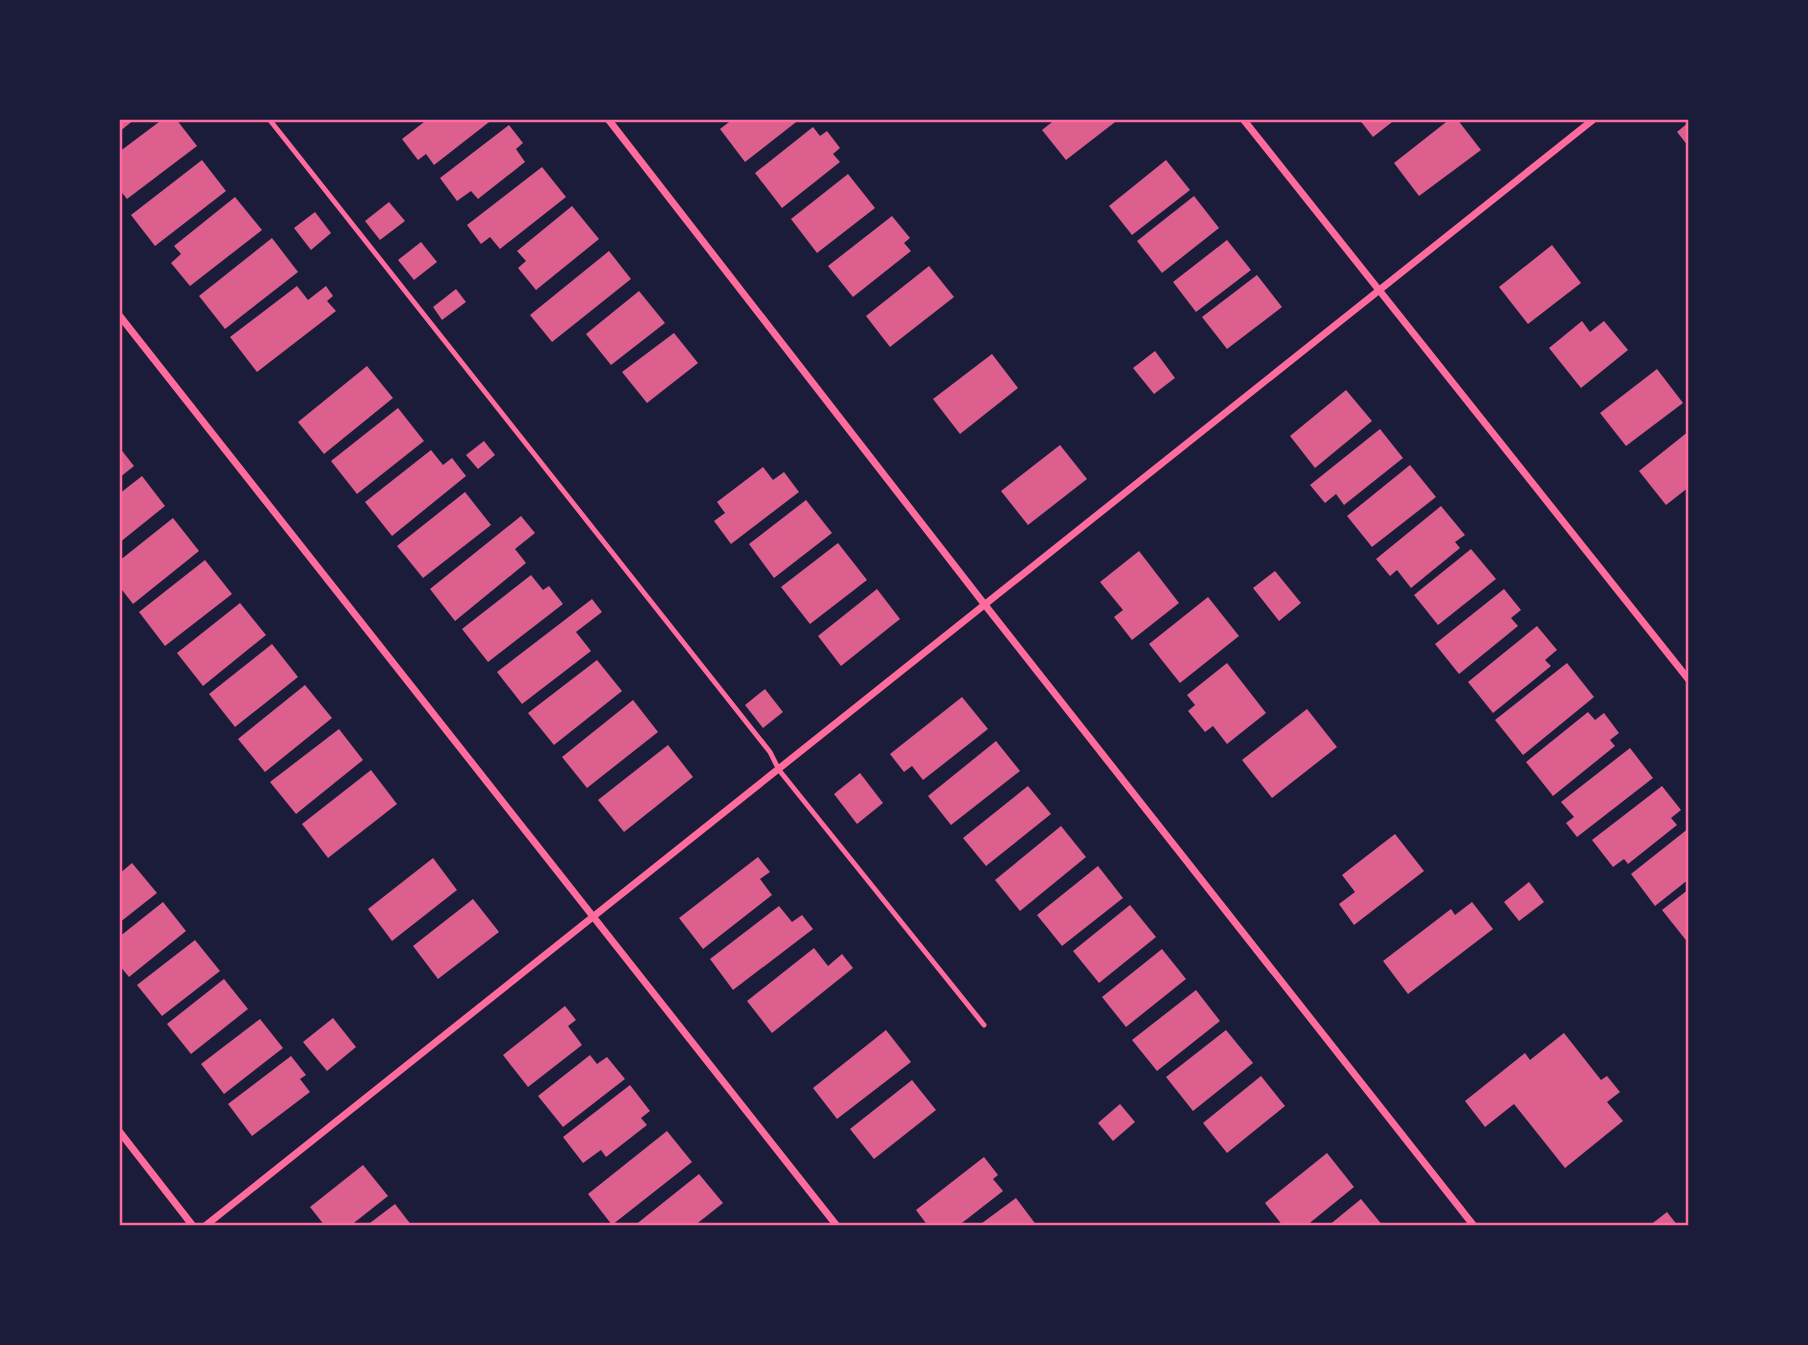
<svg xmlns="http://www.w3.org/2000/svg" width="1808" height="1345" viewBox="0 0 1808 1345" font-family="'Zilla Slab',serif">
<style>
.building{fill:#dd5f8e}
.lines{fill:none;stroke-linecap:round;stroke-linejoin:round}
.service{stroke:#ff6b9d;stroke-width:5}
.minor{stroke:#ff6b9d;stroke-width:7}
.neatline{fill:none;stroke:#ff6b9d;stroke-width:2.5}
</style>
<rect width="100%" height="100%" fill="#1b1b3a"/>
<!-- building -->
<g class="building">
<polygon points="119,119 135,119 119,132"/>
<polygon points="163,119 176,119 197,146 127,199 119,189 119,152"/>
<polygon points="428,119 493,119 434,165 426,154 418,160 402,139"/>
<polygon points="733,119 800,119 745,162 720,129"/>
<polygon points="1056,119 1119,119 1066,160 1042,130"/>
<polygon points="1359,119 1396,119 1373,137"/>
<polygon points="1450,119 1457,119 1481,150 1419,196 1394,163"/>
<polygon points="1689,122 1689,147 1677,132"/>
<polygon points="509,125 523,143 516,149 525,162 478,199 471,191 457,201 440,178"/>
<polygon points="813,127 820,136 827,131 840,148 833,154 840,162 782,208 755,173"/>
<polygon points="202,160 226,191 155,246 131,215"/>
<polygon points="1166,160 1190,190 1132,235 1109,206"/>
<polygon points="542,167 566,197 500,249 490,237 481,244 467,225"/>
<polygon points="848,174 875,208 817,253 791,219"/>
<polygon points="1194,196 1219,228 1162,273 1137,241"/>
<polygon points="235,197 262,230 190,286 171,263 181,254 174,246"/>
<polygon points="389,202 405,221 380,240 365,221"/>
<polygon points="572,206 599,239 536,290 518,268 526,261 517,251"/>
<polygon points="315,212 331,233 311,250 294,228"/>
<polygon points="892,216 910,238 904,243 911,251 853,297 828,266"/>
<polygon points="272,238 298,272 225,329 199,296"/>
<polygon points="1227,240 1251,270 1196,312 1173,282"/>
<polygon points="421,242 437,262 414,280 398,260"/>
<polygon points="1552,245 1581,283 1528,324 1499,287"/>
<polygon points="609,251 631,279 552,342 530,315"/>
<polygon points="929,266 954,297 890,347 866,316"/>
<polygon points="1257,275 1282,307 1227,349 1202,317"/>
<polygon points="297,286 308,300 326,286 333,296 327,301 336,311 257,372 230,337"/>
<polygon points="456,289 466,302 442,320 433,307"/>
<polygon points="639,291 665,323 611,365 586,334"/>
<polygon points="1582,321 1590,332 1604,321 1628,350 1581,388 1549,348"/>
<polygon points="674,333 698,363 647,403 622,372"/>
<polygon points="1155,351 1175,378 1154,394 1133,368"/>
<polygon points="992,354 1018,388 960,434 933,399"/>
<polygon points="367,366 393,398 324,454 298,422"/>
<polygon points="1657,369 1683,403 1626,446 1600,413"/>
<polygon points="1346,390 1372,421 1315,468 1290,436"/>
<polygon points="398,408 424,441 357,494 331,461"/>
<polygon points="1380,429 1403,458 1344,505 1336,494 1325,503 1310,485"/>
<polygon points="1689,431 1689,487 1666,505 1639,471"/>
<polygon points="484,441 495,455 478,469 466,455"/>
<polygon points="1060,445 1087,479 1028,525 1001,491"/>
<polygon points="119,447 134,466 119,478"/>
<polygon points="431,450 443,465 452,458 466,476 392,536 365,502"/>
<polygon points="1410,465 1436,497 1372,547 1347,516"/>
<polygon points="763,467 773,480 784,472 799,492 731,544 714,521 725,513 717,502"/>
<polygon points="142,476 165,506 119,543 119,494"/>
<polygon points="465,492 491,525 423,578 397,546"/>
<polygon points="806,500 832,533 774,578 749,544"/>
<polygon points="1441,506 1465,535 1455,542 1460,548 1411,588 1397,570 1390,576 1376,559"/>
<polygon points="521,516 535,533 515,549 526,563 455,621 430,589"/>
<polygon points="173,518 199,551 133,604 119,586 119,561"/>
<polygon points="838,543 867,580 810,624 781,587"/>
<polygon points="1471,549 1496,579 1438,625 1414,595"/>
<polygon points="1139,551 1179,603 1132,640 1114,617 1123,610 1100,582"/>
<polygon points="205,560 232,594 165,646 139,612"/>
<polygon points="1275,571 1301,603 1279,621 1253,588"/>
<polygon points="531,575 543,590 549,586 563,604 488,662 462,629"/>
<polygon points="877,589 900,619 841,666 818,636"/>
<polygon points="1504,589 1521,610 1511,618 1518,626 1459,674 1435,644"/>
<polygon points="1208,597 1239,636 1180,683 1149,644"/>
<polygon points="592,599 602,612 576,632 591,651 522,704 497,672"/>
<polygon points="240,603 266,635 203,686 177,653"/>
<polygon points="1537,626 1557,650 1545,660 1551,666 1493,713 1468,682"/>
<polygon points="272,644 298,677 235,727 209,694"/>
<polygon points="597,660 622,691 554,745 528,713"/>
<polygon points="1227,663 1266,713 1227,744 1213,726 1205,732 1188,711 1195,705 1187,695"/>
<polygon points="1567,663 1594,697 1523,755 1495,720"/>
<polygon points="305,685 332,718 265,772 238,739"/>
<polygon points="765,689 783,712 763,728 745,705"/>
<polygon points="962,697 988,729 923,780 912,766 904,772 890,754"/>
<polygon points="633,700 658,732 587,788 562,757"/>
<polygon points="1307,709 1337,747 1272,798 1242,760"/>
<polygon points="1588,712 1595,720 1604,713 1619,733 1610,740 1615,746 1553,796 1526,762"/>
<polygon points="339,729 363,760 296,814 270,782"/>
<polygon points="996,741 1020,771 951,825 928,796"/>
<polygon points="668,745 693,777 624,832 598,800"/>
<polygon points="1630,748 1653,778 1577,837 1566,823 1574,817 1561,802"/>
<polygon points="371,770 397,804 328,858 302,824"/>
<polygon points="860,773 883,803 857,824 834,794"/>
<polygon points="1028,786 1051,814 986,866 963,838"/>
<polygon points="1662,786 1681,810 1671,818 1677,825 1628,864 1624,859 1613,867 1592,840"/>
<polygon points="1061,826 1086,857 1020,911 995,880"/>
<polygon points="1689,828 1689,879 1655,906 1631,874"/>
<polygon points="1395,834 1424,871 1354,925 1339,904 1355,892 1342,875"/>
<polygon points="758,857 770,872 760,879 772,895 703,949 679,918"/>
<polygon points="433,858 457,890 392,941 368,909"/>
<polygon points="132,863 157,893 119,923 119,874"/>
<polygon points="1098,866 1123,898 1062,946 1037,915"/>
<polygon points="1529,882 1544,902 1519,921 1504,902"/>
<polygon points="1689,889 1689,944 1662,910"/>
<polygon points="473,899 499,932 438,979 413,946"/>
<polygon points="163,902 186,931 129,977 119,965 119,937"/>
<polygon points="1472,902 1493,929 1408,994 1383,961 1451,909 1455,915"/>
<polygon points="1130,905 1156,937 1099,983 1073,951"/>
<polygon points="779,906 792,922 802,915 813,929 733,990 710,959"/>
<polygon points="195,940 220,971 162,1016 137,985"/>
<polygon points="814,948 828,966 842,954 853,968 772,1033 747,1001"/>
<polygon points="1162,949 1186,979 1126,1027 1102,997"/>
<polygon points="224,979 248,1009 191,1054 167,1024"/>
<polygon points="1196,990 1220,1021 1157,1071 1132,1040"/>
<polygon points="565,1006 576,1020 568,1026 582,1045 528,1087 503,1055"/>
<polygon points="333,1018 356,1047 327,1071 303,1042"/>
<polygon points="260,1019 283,1048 224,1094 201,1064"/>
<polygon points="886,1030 911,1062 837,1119 813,1088"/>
<polygon points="1226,1030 1253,1063 1193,1111 1166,1077"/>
<polygon points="1564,1033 1601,1080 1607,1076 1620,1092 1607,1102 1623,1121 1565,1168 1514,1104 1485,1127 1465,1101 1525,1053 1530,1060"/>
<polygon points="590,1055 597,1064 607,1057 625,1079 563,1127 538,1096"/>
<polygon points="291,1056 306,1075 300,1079 310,1092 252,1136 228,1104"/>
<polygon points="1261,1076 1285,1106 1227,1153 1203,1123"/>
<polygon points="912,1080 936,1110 874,1159 850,1129"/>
<polygon points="630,1085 650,1111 641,1118 647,1125 606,1157 601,1150 583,1163 563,1137"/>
<polygon points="1120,1104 1135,1122 1113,1141 1098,1123"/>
<polygon points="667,1131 692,1162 612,1225 588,1194"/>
<polygon points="1327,1153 1354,1187 1306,1226 1283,1226 1265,1203"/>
<polygon points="984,1157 998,1175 993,1179 1003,1191 958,1226 928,1226 916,1210"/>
<polygon points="363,1165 388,1196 350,1226 325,1226 310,1207"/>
<polygon points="699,1174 723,1203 694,1226 634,1226"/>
<polygon points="1016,1198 1037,1226 978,1226"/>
<polygon points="1361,1199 1383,1226 1328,1226"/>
<polygon points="395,1204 412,1226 366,1226"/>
<polygon points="1667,1212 1678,1226 1649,1226"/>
</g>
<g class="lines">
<!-- service -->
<polyline class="service" points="269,119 770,752 779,770 984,1025"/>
<!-- minor -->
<g class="minor">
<polyline points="608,119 985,605 1474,1226"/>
<polyline points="1243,119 1689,680"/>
<polyline points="119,315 837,1226"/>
<polyline points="119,1131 193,1226"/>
<polyline points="205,1226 1594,119"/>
</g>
</g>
<!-- border -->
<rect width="1808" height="1345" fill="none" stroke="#1b1b3a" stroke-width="242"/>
<rect x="121" y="121" width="1566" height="1103" class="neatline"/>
</svg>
